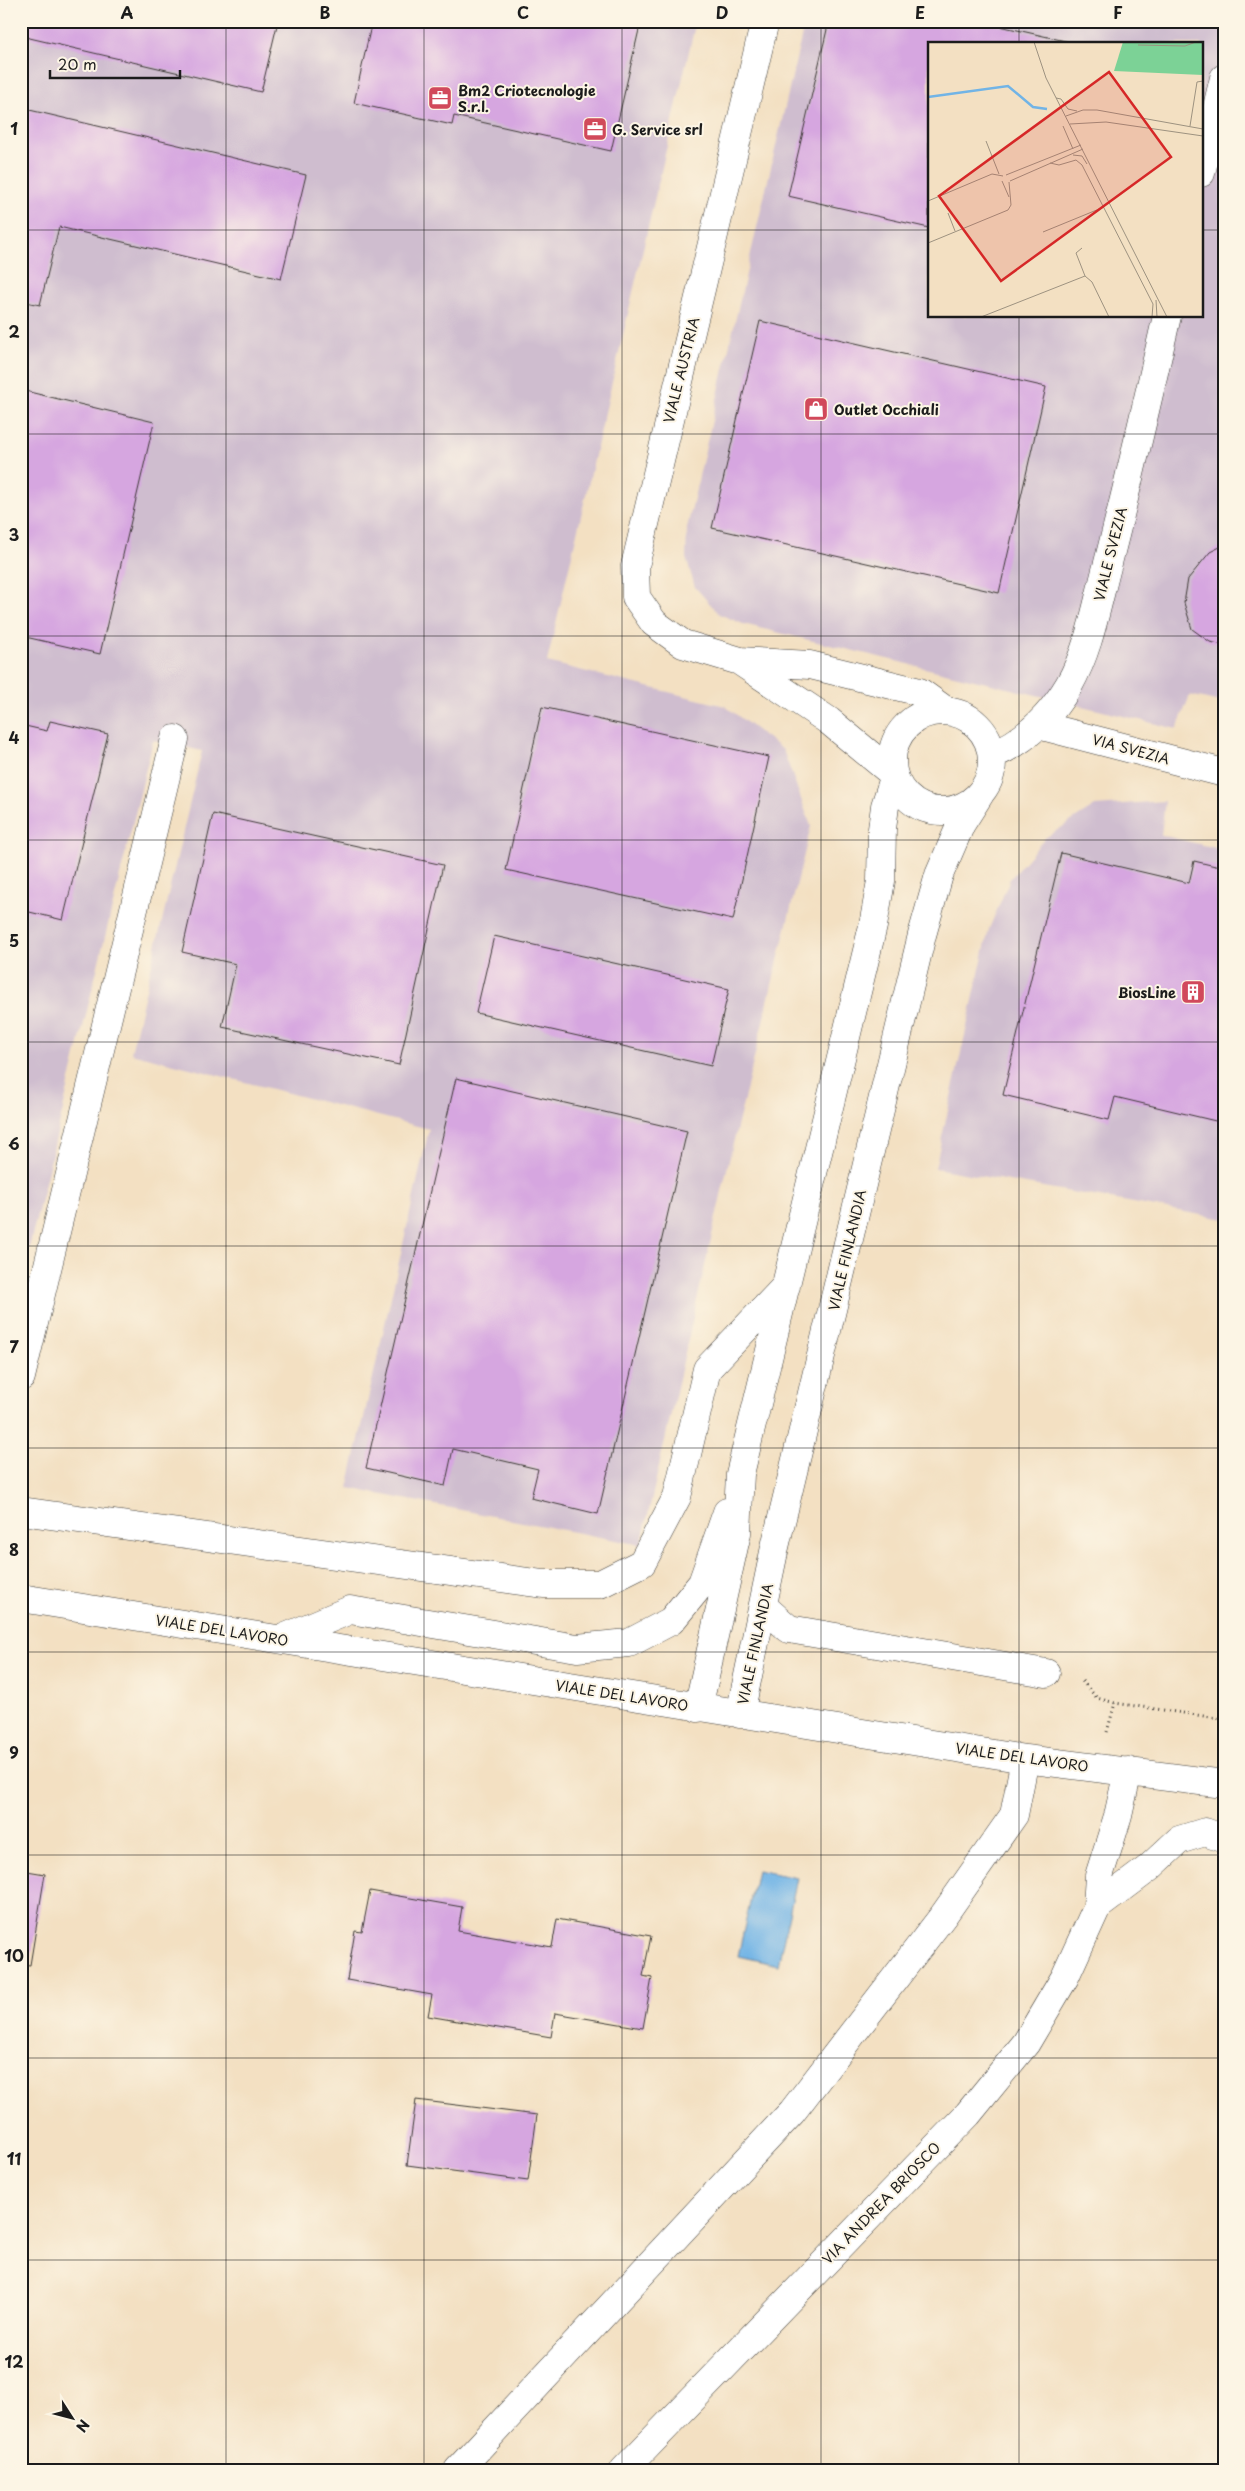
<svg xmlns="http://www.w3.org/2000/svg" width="1245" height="2491" font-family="'Playpen Sans',sans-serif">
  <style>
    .industrial { fill: #cfbdcf; fill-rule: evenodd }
    .water { fill: #71b4e6; stroke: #466881 }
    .building { fill: #d6a6e0 }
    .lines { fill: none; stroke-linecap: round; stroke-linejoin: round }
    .minor-casing { stroke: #3c3935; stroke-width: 29 }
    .path { stroke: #3c3935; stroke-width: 3; stroke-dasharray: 1 4; stroke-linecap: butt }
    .minor { stroke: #fff; stroke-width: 28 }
    .grid { fill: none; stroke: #1c1c1c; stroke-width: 1; stroke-opacity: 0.55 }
    .labels { text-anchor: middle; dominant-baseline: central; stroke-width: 4; stroke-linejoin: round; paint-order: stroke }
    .poi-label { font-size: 14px; font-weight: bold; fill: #1c1c1c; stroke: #fcf5e5; text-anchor: start }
    .street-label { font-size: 14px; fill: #1c1c1c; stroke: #fcf5e5 }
    .inset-river { fill: none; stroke: #71b4e6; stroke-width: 2.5 }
    .inset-road { fill: none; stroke: #9d9280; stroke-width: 1 }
    .view { fill: #d62828; fill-opacity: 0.15; stroke: #d62828; stroke-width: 2.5 }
    .inset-edge { fill: none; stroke: #1c1c1c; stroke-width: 2.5 }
    .neatline { fill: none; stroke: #1c1c1c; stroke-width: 2 }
    .grid-label { font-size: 16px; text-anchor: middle; font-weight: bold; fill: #1c1c1c }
  </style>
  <rect width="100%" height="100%" fill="#fcf5e5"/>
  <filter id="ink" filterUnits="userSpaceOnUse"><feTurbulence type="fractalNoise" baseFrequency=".02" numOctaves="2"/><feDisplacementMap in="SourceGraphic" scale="10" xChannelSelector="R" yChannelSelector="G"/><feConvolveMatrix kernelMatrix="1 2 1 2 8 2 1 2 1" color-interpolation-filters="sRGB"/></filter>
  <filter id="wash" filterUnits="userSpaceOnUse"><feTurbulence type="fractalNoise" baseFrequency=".0096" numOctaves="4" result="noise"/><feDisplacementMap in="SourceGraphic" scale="20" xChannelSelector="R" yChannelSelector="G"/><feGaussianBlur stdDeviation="1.12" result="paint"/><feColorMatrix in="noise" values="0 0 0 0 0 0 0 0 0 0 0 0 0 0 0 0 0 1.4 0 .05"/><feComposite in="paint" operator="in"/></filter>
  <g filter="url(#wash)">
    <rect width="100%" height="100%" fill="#f3e0c2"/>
    <path class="industrial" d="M21 21H696L547 662 725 706 783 750 811 826 730 1156 641 1545 348 1488 429 1129 131 1053 202 751 153 740 21 1281Z
      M805 21H1224V703L1190 695 1177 729 743 624 719 614 695 587 686 558 687 528ZM929 44H1201V316H929Z
      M1165 801 1161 835 1224 850V1219L935 1168 989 929 1010 879 1045 838 1095 806Z"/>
    <path class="water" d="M757 1870 797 1878 778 1965 738 1956Z"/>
    <g id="blocks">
      <path class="building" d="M21 21H278L261 92 21 36Z
        M372 21H641L611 151 454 116 452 125 354 103Z
        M829 21H978L1074 43 929 44V228L788 196Z
        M21 108 306 175 281 279 59 227 40 305 21 301Z
        M760 321 1046 387 999 593 712 528Z
        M21 390 154 422 100 654 21 636Z
        M1224 545V645L1210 642 1192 629 1184 603 1188 579 1210 552Z
        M542 707 769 757 733 920 506 870Z
        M50 721 108 734 63 920 21 910V725L47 731Z
        M213 814 443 865 399 1065 222 1027 236 964 182 952Z
        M1061 853 1189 883 1194 861 1224 868V1123L1115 1097 1109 1120 1003 1095Z
        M494 936 729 989 711 1066 476 1013Z
        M456 1078 687 1131 598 1514 531 1498 538 1469 453 1449 445 1486 366 1468Z
        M21 1870 45 1874 30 1965 21 1964Z
        M370 1891 462 1907 458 1931 552 1947 557 1919 651 1936 643 1976 652 1978 643 2028 555 2013 551 2037 428 2016 432 1995 347 1980 355 1931 362 1932Z
        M416 2100 537 2115 528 2181 407 2165Z"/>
    </g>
  </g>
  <g filter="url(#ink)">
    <use href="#blocks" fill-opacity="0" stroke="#3c3935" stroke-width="1"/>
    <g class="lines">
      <defs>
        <path id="minor" d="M765 21 635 566 636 597 654 623 683 644 740 661 810 665 920 692 945 710
          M1201 173 1224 78
          M741 662 829 721 892 773
          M892 761a50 50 0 1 1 100 0a50 50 0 1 1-100 0Z
          M1038 725 1224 773
          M992 755C1026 741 1050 717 1069 685 1090 648 1097 603 1108 563 1129 481 1148 399 1167 316
          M21 1377 175 739
          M21 1511 543 1584H600L642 1563 677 1497 707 1369 786 1286
          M21 1598 1025 1759 1224 1784
          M763 1606 789 1629 1046 1673
          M281 1639 350 1610 577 1648 629 1643 671 1621 702 1583 727 1512
          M698 1708 737 1533 740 1474 873 926 881 881 882 829 885 806 894 778
          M740 1714 775 1547 922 935 939 875 961 824 980 794
          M1097 1907 1149 1868 1179 1840 1205 1832 1224 1839
          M458 2470 792 2112 943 1916 1014 1815 1025 1759
          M624 2470 968 2114 1026 2043 1065 1977 1097 1907 1099 1876 1118 1816 1128 1771"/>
      </defs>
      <use href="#minor" class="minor-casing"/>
      <path class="path" d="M1082 1681 1097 1698 1115 1703 1224 1719
        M1107 1732 1115 1703"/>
      <use href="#minor" class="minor"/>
    </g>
  </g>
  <path class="grid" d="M226 21V2470M424 21V2470M622 21V2470M821 21V2470M1019 21V44M21 230H929M1201 230H1224M1019 316V2470M21 434H1224M21 636H1224M21 840H1224M21 1042H1224M21 1246H1224M21 1448H1224M21 1652H1224M21 1855H1224M21 2058H1224M21 2260H1224"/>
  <defs>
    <symbol id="office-square" viewBox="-11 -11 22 22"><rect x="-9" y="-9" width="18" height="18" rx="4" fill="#d1495b" stroke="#fcf5e5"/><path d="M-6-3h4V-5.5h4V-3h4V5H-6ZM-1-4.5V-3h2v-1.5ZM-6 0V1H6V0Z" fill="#fff"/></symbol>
    <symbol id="shop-square" viewBox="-11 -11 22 22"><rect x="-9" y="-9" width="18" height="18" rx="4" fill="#d1495b" stroke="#fcf5e5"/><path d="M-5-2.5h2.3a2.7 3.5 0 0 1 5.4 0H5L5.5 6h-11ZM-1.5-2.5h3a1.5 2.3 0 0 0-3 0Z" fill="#fff"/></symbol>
    <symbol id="building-square" viewBox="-11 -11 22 22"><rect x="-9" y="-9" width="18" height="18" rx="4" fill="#d1495b" stroke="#fcf5e5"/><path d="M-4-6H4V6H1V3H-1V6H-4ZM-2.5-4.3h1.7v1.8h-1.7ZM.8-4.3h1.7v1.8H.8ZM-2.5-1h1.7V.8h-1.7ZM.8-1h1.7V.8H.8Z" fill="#fff"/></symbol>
  </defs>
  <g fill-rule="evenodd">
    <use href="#office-square" x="426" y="84" width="28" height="28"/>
    <use href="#office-square" x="581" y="115" width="28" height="28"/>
    <use href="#shop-square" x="802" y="395" width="28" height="28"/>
    <use href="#building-square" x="1179" y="978" width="28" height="28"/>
  </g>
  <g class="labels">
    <g class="poi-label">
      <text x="458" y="90">Bm2 Criotecnologie<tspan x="458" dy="16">S.r.l.</tspan></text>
      <text x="612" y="129">G. Service srl</text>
      <text x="834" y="409">Outlet Occhiali</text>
      <text x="1176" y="992" text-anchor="end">BiosLine</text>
    </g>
    <g class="street-label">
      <text transform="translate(681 370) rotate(-76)">VIALE AUSTRIA</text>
      <text transform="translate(1110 554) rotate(-76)">VIALE SVEZIA</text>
      <text transform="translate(1131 749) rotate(15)">VIA SVEZIA</text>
      <text transform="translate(847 1250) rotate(-77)">VIALE FINLANDIA</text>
      <text transform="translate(222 1630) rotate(9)">VIALE DEL LAVORO</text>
      <text transform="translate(755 1644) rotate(-78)">VIALE FINLANDIA</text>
      <text transform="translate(622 1695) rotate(9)">VIALE DEL LAVORO</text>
      <text transform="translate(1022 1757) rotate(8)">VIALE DEL LAVORO</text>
      <text transform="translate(881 2203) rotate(-46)">VIA ANDREA BRIOSCO</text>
    </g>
  </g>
  <g transform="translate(928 42)">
    <rect width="275" height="275" fill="#f3e0c2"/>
    <path d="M195 0H275V33L186 29Z" fill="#7cd296"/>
    <path class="inset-river" d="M0 55 80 44 105 65 119 67"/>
    <path class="inset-road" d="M106 0 118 36 239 275M210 3 257 4 268 0M128 56 133 57 140 67 149 69M138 74 155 68H169L275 87M142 82 178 80 275 94M135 84 145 107M262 84 269 40 275 39M58 99 71 132M145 113 154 114 159 122M122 121 131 123 148 118 154 123 225 262 224 275M78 133 153 103M74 139 81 155M82 139 155 107M0 159 64 132 75 134M20 171 27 189M115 190 176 165M0 201 80 168 83 163 81 140M157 234 164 240 181 275M228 258 229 275M53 275 157 234 148 211 154 206"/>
    <path class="view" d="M181 30 243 115 73 239 11 154Z"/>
    <rect width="275" height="275" class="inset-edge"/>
  </g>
  <rect width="1245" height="2491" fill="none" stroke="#fcf5e5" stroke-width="55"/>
  <g transform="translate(72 2418) rotate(126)" stroke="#fcf5e5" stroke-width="4" paint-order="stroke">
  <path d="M0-4L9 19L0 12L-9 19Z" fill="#1c1c1c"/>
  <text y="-8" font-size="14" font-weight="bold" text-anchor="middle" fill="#1c1c1c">N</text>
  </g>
  <path d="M50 70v8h130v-8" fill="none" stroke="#1c1c1c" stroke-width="2.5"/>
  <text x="58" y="70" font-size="15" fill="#1c1c1c" stroke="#fcf5e5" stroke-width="4" paint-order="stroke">20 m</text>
  <rect x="28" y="28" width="1190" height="2436" class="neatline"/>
  <g class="grid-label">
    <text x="127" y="19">A</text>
    <text x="325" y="19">B</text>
    <text x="523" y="19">C</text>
    <text x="722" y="19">D</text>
    <text x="920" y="19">E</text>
    <text x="1118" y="19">F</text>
    <text x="14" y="135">1</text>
    <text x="14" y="338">2</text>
    <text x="14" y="541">3</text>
    <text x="14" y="744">4</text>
    <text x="14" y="947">5</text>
    <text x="14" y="1150">6</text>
    <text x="14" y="1353">7</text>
    <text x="14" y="1556">8</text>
    <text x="14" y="1759">9</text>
    <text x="14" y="1962">10</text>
    <text x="14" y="2165">11</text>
    <text x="14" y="2368">12</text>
  </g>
</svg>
